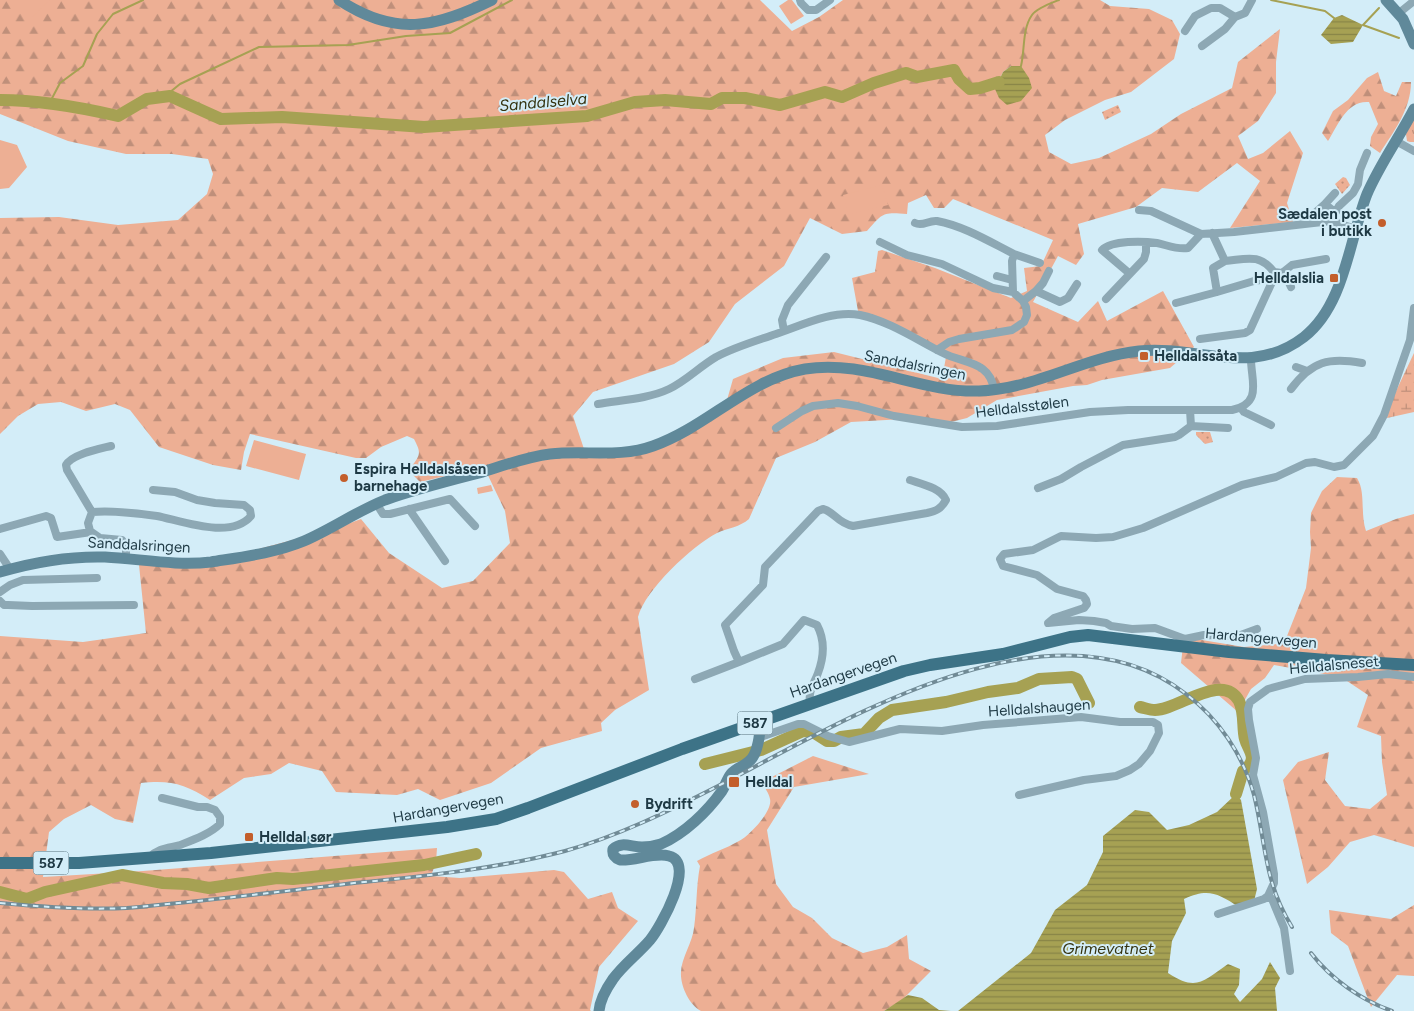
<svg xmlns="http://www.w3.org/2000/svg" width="1414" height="1011" font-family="Figtree,sans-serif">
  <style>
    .grass { fill: url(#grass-tufts) }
    .forest { fill: url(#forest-firs); fill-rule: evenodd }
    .wetland { fill: url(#wetland-marsh) }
    .park { fill: url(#park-dots) }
    .garden { fill: #edaf94 }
    .water { fill: url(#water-rules) }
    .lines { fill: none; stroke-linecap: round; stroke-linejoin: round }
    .stream { stroke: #a6a153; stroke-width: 2 }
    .river { stroke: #a6a153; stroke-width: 12 }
    .street { stroke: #8da8b4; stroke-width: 8 }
    .secondary { stroke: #60899a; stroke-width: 11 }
    .primary { stroke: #3d7387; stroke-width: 12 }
    .rail-casing { stroke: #718b96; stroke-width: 4 }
    .rail { stroke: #d3edf8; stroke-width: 2; stroke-dasharray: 5.5; stroke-linecap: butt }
    .poi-dot { fill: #c35e2b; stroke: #d3edf8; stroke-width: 2 }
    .labels { text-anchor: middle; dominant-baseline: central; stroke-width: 4; stroke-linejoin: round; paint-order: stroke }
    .shield { fill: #d3edf8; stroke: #546f7a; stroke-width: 1 }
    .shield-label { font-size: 14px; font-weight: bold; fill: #1e3944 }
    .poi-label { font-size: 15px; font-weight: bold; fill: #1e3944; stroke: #d3edf8; text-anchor: start }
    .street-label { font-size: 15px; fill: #1e3944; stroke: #d3edf8 }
    .water-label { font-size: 16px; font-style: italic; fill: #353310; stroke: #d3edf8 }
  </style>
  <defs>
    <pattern id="grass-tufts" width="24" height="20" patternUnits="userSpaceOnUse" patternTransform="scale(1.25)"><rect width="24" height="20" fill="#edaf94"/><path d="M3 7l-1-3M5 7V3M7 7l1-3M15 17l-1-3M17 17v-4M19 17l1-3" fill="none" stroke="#bf8f7a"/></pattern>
    <pattern id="forest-firs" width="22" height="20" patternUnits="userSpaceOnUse" patternTransform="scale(1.25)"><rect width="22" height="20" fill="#edaf94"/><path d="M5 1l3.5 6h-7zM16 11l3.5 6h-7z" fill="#bf8f7a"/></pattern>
    <pattern id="wetland-marsh" width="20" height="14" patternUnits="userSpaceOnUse" patternTransform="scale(1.25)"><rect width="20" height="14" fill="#edaf94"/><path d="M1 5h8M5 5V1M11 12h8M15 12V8" fill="none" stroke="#bf8f7a"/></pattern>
    <pattern id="park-dots" width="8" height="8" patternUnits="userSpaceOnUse" patternTransform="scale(1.25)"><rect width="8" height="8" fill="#edaf94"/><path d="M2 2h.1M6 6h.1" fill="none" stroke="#bf8f7a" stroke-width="1.8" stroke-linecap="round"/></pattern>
    <pattern id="water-rules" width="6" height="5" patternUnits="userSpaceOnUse" patternTransform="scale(1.25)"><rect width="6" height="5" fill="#a6a153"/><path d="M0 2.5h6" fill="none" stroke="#878446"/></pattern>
  </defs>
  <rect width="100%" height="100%" fill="#d3edf8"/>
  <path class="grass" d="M1414 118V142H1410L1407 141 1406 134Z"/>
  <path class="forest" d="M0 0H760L792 31 819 17 843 0H1100L1110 6 1149 9 1172 20 1180 34 1174 59 1131 92 1105 100 1065 120 1045 135 1049 152 1071 164 1099 158 1151 134 1181 114 1232 88 1238 62 1280 29 1276 62V93L1258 121 1238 136 1248 159 1263 153 1290 131 1303 153 1287 203 1293 222 1230 228 1260 181 1237 163 1198 192 1162 188 1136 207 1078 224 1084 254 1076 265 1058 256 1033 302 1078 322 1098 301 1107 321 1163 291 1194 347 1170 368 1102 380 1087 385 1073 386 997 400 967 418 939 425 904 419 851 422 815 442 776 458 749 519C740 527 728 528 717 533 692 546 645 590 638 617L649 690 615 710 601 723 602 731 541 748 491 783 440 800 418 789 397 795 336 792 322 771 289 763 271 774 244 778 210 800C185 784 171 780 141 783L133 823 115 819 91 805 64 819 49 832 43 877 143 871 437 848 436 862 431 876 460 878 554 870 564 872 588 899 612 892 618 908 638 921 599 967 590 1010 591 1011H0V636L83 642 146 633 139 565H199L337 528 361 519 389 553 442 588 473 581 510 543 505 511 484 467 420 482 412 474 411 467C421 454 421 453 414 439L407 436 381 447 366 458H356L250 434 244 452 241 470 213 465 159 447 130 410 115 404 86 411 61 402 38 404 18 416 0 434V218L59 217 118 225 178 220 207 194 213 174 208 159 172 154H126L68 141 0 114ZM1011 66H1021L995 89 1003 72ZM926 195 934 208H944L953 199 1053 240 1041 266 1024 268 1027 291 1011 298 935 268 882 250 878 251 875 272 852 278 858 311 946 357 942 379 834 352 783 358 733 379 727 400 655 448 584 449 573 416 593 392 674 364 709 342 735 304 784 266 810 218 842 234 867 231C883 213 882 212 907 214L908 203Z
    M1378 72 1384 91 1396 96 1402 82H1411C1411 109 1394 131 1380 153L1370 146 1371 137 1378 124 1369 102C1347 100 1338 125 1328 141L1322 133 1333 111 1348 100 1367 78Z
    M1337 477 1357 478C1366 492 1360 514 1366 531L1396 519 1414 514V847L1374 835 1350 842 1328 867 1307 884 1283 780 1298 762 1329 752 1325 780 1345 806 1370 809 1387 795 1382 762 1381 736 1357 727 1368 695 1341 677 1274 665 1265 678 1251 689 1238 712 1181 663 1184 637 1244 647 1277 644 1287 636 1306 588 1311 548 1310 532 1311 513 1322 491Z
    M813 756 869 774 794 787 767 830 776 884 793 907 812 918 832 938 863 953 887 947 907 935 909 959 931 971 902 1000 884 1011H701C689 1005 680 985 681 972 681 959 693 941 694 928 697 907 696 887 700 866L697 861C711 853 725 849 739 841 749 836 773 811 770 799 769 793 764 787 762 782Z
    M1414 905V976L1397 975 1371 1007 1348 946 1331 933 1329 910 1391 919Z"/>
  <path class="wetland" d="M1414 353V412L1387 418 1389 406Z"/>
  <path class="park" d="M1118 105 1121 112 1105 120 1102 112Z
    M1343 177 1346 178 1350 185 1342 194 1335 184Z
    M1196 432H1210L1213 442 1205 444 1196 435Z"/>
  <path class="garden" d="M11 0H50L30 19Z
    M788 0H792L804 16 791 24 779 6Z
    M0 140 17 145 27 167 9 188 0 189Z
    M882 185 888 205 848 215 843 195Z
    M254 440 306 454 299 480 246 466Z
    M491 485 493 491 478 494 477 488Z"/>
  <path class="water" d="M1342 15 1363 25 1353 42 1331 44 1321 35 1334 18Z
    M1011 66H1021L1029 78 1032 88 1021 101 1007 105 999 98 995 89 1003 72Z
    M1236 794 1241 800 1257 889 1254 901 1239 907C1217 893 1208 888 1184 899L1186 913 1172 941 1168 973C1197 992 1203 981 1228 964L1240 969 1239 985 1234 994 1240 1002 1262 979 1270 962 1280 978 1275 988 1277 1011H958L1031 953 1055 910 1087 885 1103 852V836L1135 810 1149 812 1167 830 1189 825 1217 812Z
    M908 995 922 998 939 1010 951 1011H884Z"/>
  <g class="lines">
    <path class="stream" d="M1271 0 1325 11 1334 18
      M1379 8 1363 25 1399 38
      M1021 66C1025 50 1022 29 1032 15 1037 8 1051 3 1059 0
      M164 97 180 84 259 47 348 45 406 36 450 33 512 0
      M49 104 60 83 83 66 97 34 113 14 143 0"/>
    <path class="river" d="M0 100C40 100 79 107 118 116L147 99 170 96 221 119 282 117 424 127 587 116 635 102 665 100 711 104 722 98H745L780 105 825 92 842 97 874 83 906 73 917 77 954 70 959 79 970 89 980 88 999 82
      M1140 707C1145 708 1150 710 1155 710 1178 710 1223 671 1239 701 1245 713 1242 727 1245 739 1248 750 1257 757 1248 767
      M705 764 761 750 803 731 813 732 827 741H834L841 737 864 734 879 718 892 710 946 702 988 692 1018 688 1039 679 1072 677 1077 679 1089 703
      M1236 794 1243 771
      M0 892 27 899 45 892 122 875 163 883 187 884 209 888 277 878 293 879 424 865 476 854"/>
    <path class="street" d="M800 0 801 3 808 10H816L830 0
      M1399 13 1414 1
      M1185 31 1195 16 1211 8H1220L1235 17 1245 13 1252 0
      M1202 46 1225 29 1235 17
      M1396 141 1414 151
      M1139 210 1151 211 1201 234 1234 232 1331 221 1356 229
      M1335 212 1325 204 1335 193
      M1315 213 1325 204
      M1331 221 1339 206 1353 193 1358 184 1360 170 1367 153
      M915 223C923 227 928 220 937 221 964 226 990 242 1014 254L1012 261 1013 292
      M880 242 907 255 942 264 993 288 1013 292 1023 301 1026 307 1027 315 1024 322 1012 330 959 339 949 342 937 350
      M1014 254 1040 263
      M1225 261 1213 268 1217 292 1254 281 1274 278
      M1274 272 1282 273 1292 265 1326 259
      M1129 273 1102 250C1112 240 1143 241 1157 243 1167 245 1177 250 1188 248L1201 234
      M1282 273 1286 276 1291 287
      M997 276 1012 280
      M1036 291 1043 283 1049 271
      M1106 299 1144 259 1146 252V243
      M1023 301 1036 291 1060 302 1068 298 1077 284
      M1176 303 1217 292
      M784 331 782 320 788 305 826 257
      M1200 339 1245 333 1250 330 1272 282 1274 272C1259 253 1247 259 1225 261L1212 233
      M1296 367 1307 371
      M1291 389C1312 361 1329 357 1362 363
      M598 404C621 400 648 399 669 389 686 381 699 367 716 357 735 347 756 341 776 334 802 325 832 310 860 315 889 321 917 340 943 353 965 364 990 361 994 390
      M1241 408 1244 412 1271 425
      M1191 426 1228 428
      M776 428 802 411 813 406 838 403 857 406 894 416 962 427 997 426 1090 412 1128 410H1232C1263 403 1251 381 1251 359
      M1038 488 1061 479 1081 467 1123 445 1175 437 1179 435 1191 426 1190 410
      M376 503 383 514H390L450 499 475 526
      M409 509 445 561
      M92 512 67 470 66 465C72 454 99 449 111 446
      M0 529 46 516 51 518 57 537 91 532
      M0 554 10 569
      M126 559V546L122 540 100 538 90 531 88 523 92 512C113 510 136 513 157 516 182 521 231 540 251 516L250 510 244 505 215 503 197 500 175 492 153 490
      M0 592 10 585 23 580 97 578
      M0 601 4 605H8L32 606 134 605
      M1257 629 1238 636 1204 635 1185 639 1155 628 1132 629 1111 626 1106 623 1094 621 1079 620 1048 623 1054 618 1084 608 1087 604 1086 600 1083 596 1057 589 1037 575 1003 566 1000 559 1004 554 1033 550 1061 536 1096 538 1113 537 1143 528 1242 485 1276 477 1306 463 1315 462 1334 467 1344 465 1373 436 1384 415 1410 340 1414 308
      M695 679 739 662
      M810 703C808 691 814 684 818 673 824 657 825 640 817 625L804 620 783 644 739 662 734 651 725 625 763 585 765 567 818 511 823 509C835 512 837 523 853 526L927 513C936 511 941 509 946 500 941 488 922 484 910 480
      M758 738 798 724H804L828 736 849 742 900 729 942 731 983 725 1081 717 1120 722H1153L1158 725 1159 733 1150 751 1139 764 1130 770 1116 776 1084 780 1019 795
      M150 857C158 848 169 848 180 845 193 840 210 834 220 824V817L215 810 207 807H198L162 798
      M1268 896 1272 899 1284 928 1290 971
      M1218 914 1264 899 1268 896 1274 883V874L1263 812 1253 775 1256 758 1249 720 1248 709 1250 702 1268 689 1305 679 1358 677 1388 674 1414 677"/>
    <path class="secondary" d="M339 0C395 37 435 28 492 0
      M1386 0 1403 19 1414 44
      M0 572C34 562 69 556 105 557 141 559 176 566 211 562 242 557 275 553 304 541 332 529 357 511 385 500 416 489 448 481 479 473 502 466 526 457 550 454 584 450 620 458 653 446 707 427 748 379 805 369 865 359 920 393 979 391 1036 389 1083 357 1139 351 1198 345 1251 378 1304 337 1345 305 1349 240 1367 194 1380 164 1399 138 1414 109
      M599 1011C600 1000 606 989 613 979 623 965 638 954 650 940 660 928 697 863 669 856 655 852 635 861 620 860 615 858 612 855 613 849 622 841 631 847 642 847 648 847 655 846 661 844 684 834 707 812 722 791 725 786 727 779 731 774 737 766 749 766 754 755 758 748 761 730 760 721"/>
    <path class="primary" d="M0 863H79L211 853 447 827 496 819 528 808 682 749 904 671 930 665 1003 654 1070 637 1088 635 1229 652 1326 660 1414 665"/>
    <defs>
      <path id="rail" d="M0 903C43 907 84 910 127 908 203 901 278 892 354 883 425 876 496 869 565 851 618 836 669 811 718 786 843 722 1052 590 1186 694 1219 719 1243 755 1254 795 1266 844 1264 882 1292 927
        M1311 953C1331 979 1361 1000 1392 1011"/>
    </defs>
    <use href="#rail" class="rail-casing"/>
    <use href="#rail" class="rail"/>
  </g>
  <g class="poi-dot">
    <circle cx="1382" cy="223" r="5"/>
    <rect x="1329" y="273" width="10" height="10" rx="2.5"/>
    <rect x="1139" y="351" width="10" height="10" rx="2.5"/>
    <circle cx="344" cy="478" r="5"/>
    <rect x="728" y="776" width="12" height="12" rx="2.5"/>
    <circle cx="635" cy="804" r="5"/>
    <rect x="244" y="832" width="10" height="10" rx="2.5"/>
  </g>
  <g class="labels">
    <g class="shield">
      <rect x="737.5" y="711.5" width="35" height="23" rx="4"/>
      <rect x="33.5" y="851.5" width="35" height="23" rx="4"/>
    </g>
    <g class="shield-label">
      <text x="755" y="723">587</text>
      <text x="51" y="863">587</text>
    </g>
    <g class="poi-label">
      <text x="1372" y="214" text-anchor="end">Sædalen post<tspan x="1372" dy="17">i butikk</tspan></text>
      <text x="1324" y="278" text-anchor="end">Helldalslia</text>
      <text x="1154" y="356">Helldalssåta</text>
      <text x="354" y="469">Espira Helldalsåsen<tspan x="354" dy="17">barnehage</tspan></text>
      <text x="745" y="782">Helldal</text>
      <text x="645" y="804">Bydrift</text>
      <text x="259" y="837">Helldal sør</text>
    </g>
    <g class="street-label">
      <text transform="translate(915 365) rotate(11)">Sanddalsringen</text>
      <text transform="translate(1022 407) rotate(-7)">Helldalsstølen</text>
      <text transform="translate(139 545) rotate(3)">Sanddalsringen</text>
      <text transform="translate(1261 638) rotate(5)">Hardangervegen</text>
      <text transform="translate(1334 665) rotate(-5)">Helldalsneset</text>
      <text transform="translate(843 675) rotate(-19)">Hardangervegen</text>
      <text transform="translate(1039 708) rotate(-4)">Helldalshaugen</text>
      <text transform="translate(448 808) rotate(-10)">Hardangervegen</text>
    </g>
    <g class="water-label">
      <text transform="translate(543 102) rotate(-5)">Sandalselva</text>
      <text x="1108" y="948">Grimevatnet</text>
    </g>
  </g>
</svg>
